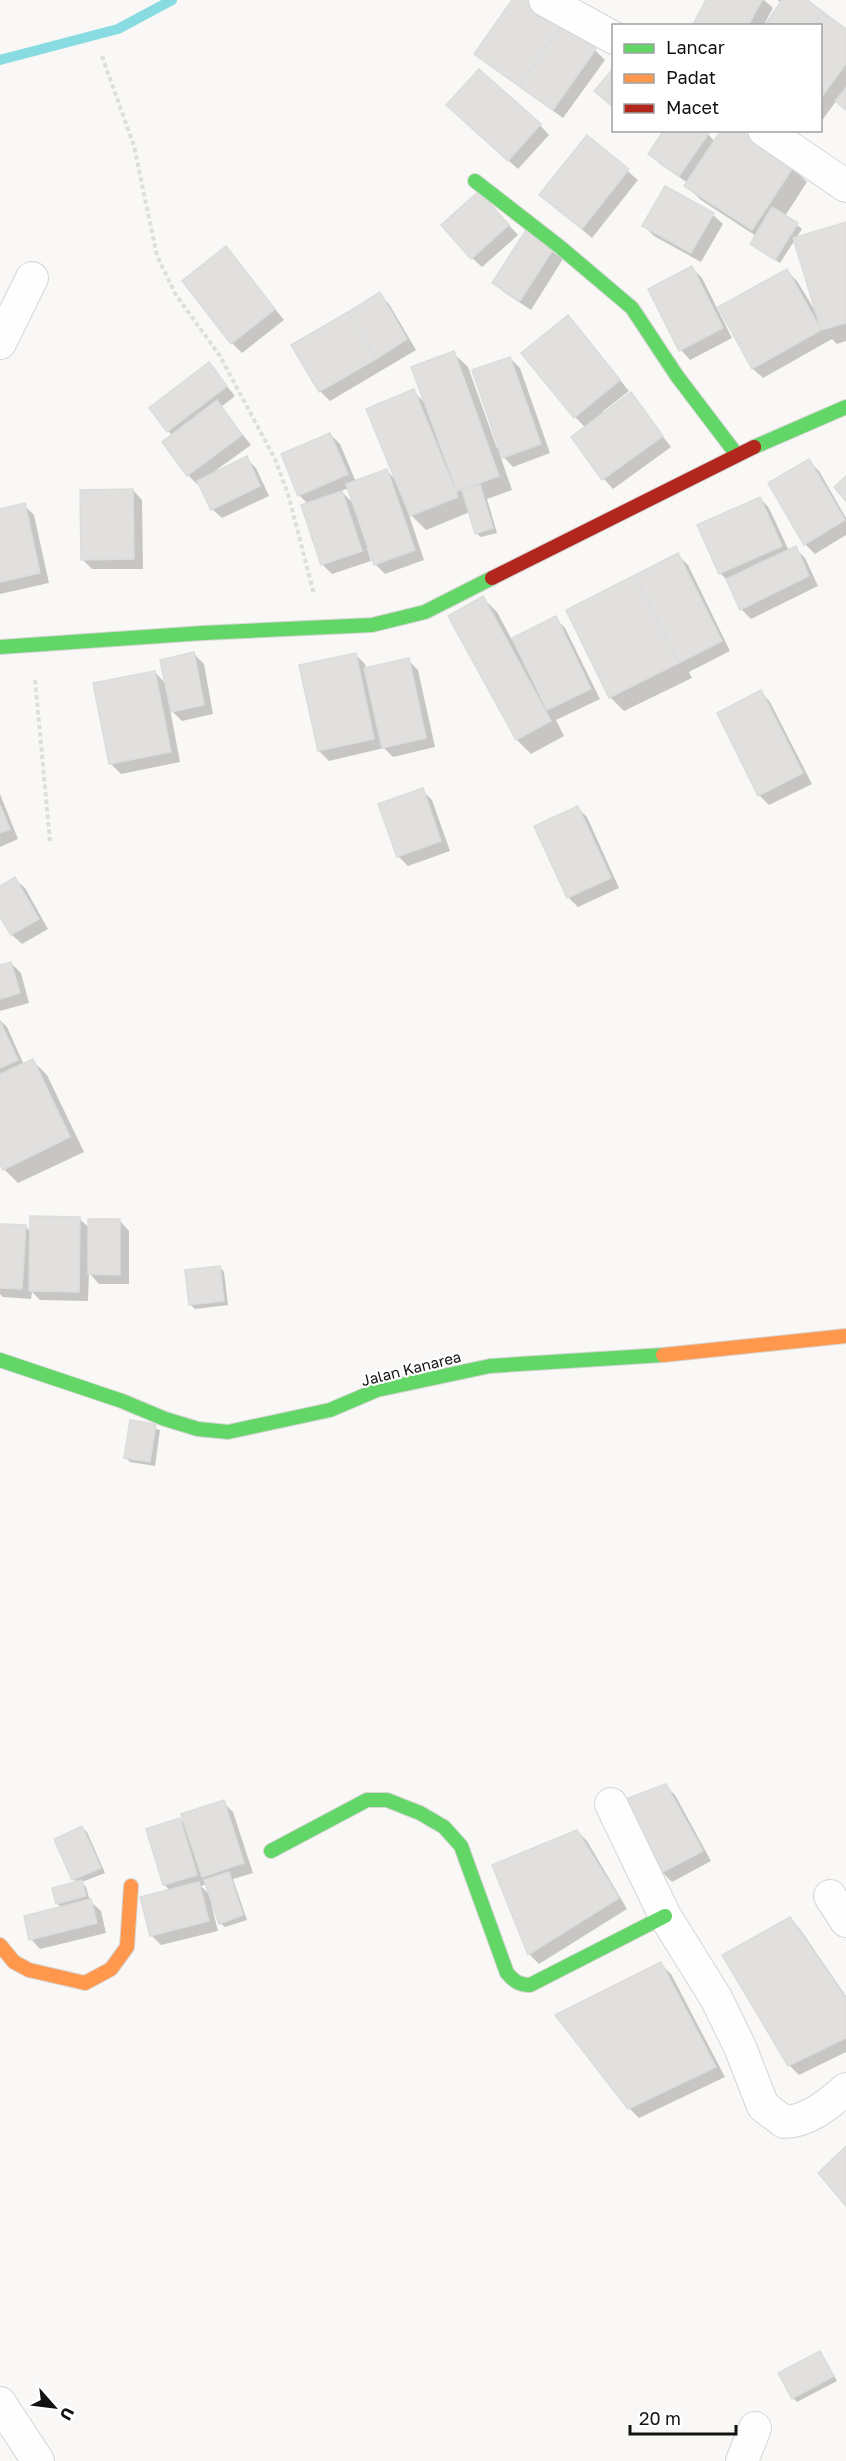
<svg xmlns="http://www.w3.org/2000/svg" width="846" height="2461" font-family="'Golos Text',sans-serif">
  <style>
    .shadow { fill: #0003; fill-rule: evenodd }
    .lines { fill: none; stroke-linecap: round; stroke-linejoin: round }
    .stream { stroke: #88dce1; stroke-width: 10 }
    .building { fill: #e1e0df; stroke: #dddcdb; stroke-width: 1.5 }
    .street-casing { stroke: #d6d5d3; stroke-width: 34 }
    .fast-casing { stroke: #d6d5d3; stroke-width: 16 }
    .slow-casing { stroke: #d6d5d3; stroke-width: 16 }
    .jam-casing { stroke: #d6d5d3; stroke-width: 16 }
    .path { stroke: #dededc; stroke-width: 4; stroke-dasharray: 4.5 3; stroke-linecap: butt }
    .street { stroke: #fefefe; stroke-width: 32 }
    .fast { stroke: #63d668; stroke-width: 14 }
    .slow { stroke: #ff974d; stroke-width: 14 }
    .jam { stroke: #b3261e; stroke-width: 14 }
    .labels { text-anchor: middle; dominant-baseline: central; stroke-width: 4.5; stroke-linejoin: round; paint-order: stroke }
    .street-label { font-size: 15px; fill: #121211; stroke: #fff }
  </style>
  <rect width="100%" height="100%" fill="#f9f8f6"/>
  <path class="shadow" d="M514 0H523L595 50 605 60 563 118 486 63 476 54Z
    M708 0H764L773 8 763 26H694Z
    M777 0H804L846 31V109L837 100 823 119 820 117V26Z
    M458 115 540 125 549 135 518 169Z
    M708 134 715 142 793 168 807 182 785 216 802 229 780 263 752 244 756 236 701 200 686 186 688 183 660 164 650 154Z
    M587 137 638 180 592 238 541 195Z
    M489 203 518 235 482 267 472 258Z
    M713 215 723 224 701 262 654 236 644 226Z
    M846 223V341L837 344 832 339 763 378 753 369 720 308 787 271 797 281 819 317Z
    M526 233 563 259 531 310 504 292 494 283Z
    M226 248 284 320 242 353 232 343Z
    M692 268 702 278 732 338 690 360 681 350Z
    M379 294 389 304 416 350 330 401 320 391Z
    M577 327 629 391 602 412 604 414 630 394 671 447 613 489 604 479 573 437 586 428 575 417Z
    M453 353 468 367 497 448 500 447 510 358 520 368 550 453 513 467 499 452 512 490 487 499 497 533 481 537 476 533 470 512 426 530 408 512 424 560 385 574 375 564 369 547 367 548 371 561 332 574 322 564 308 504 299 495 330 434 340 444 356 482 387 471 397 481 413 391 427 405ZM349 488 355 505 341 491Z
    M209 364 235 396 221 407 251 445 215 471 246 458 256 468 269 496 222 518 212 509 200 483 198 485 188 475 173 436 168 431Z
    M809 461 819 471 846 518V535L815 554 805 544Z
    M133 490 142 500 143 569H92L82 559Z
    M760 498 769 508 789 551 795 548 805 558 818 586 751 619 741 609 729 582 720 573Z
    M24 505 34 515 49 583 0 594V511Z
    M678 555 688 565 730 651 689 672 692 678 624 711 610 697Z
    M483 598 497 612 512 640 555 618 565 628 600 699 556 720 564 736 531 754 517 740Z
    M194 654 204 664 213 714 182 721 170 709 180 762 121 774 111 764 95 684 155 672 166 684Z
    M355 654 365 664 366 669 408 660 418 670 435 747 393 757 384 748 329 761 319 751Z
    M761 692 770 702 812 784 769 805 759 795Z
    M422 790 432 800 450 851 408 866 398 856Z
    M0 794 18 839 0 847Z
    M577 807 587 817 619 888 578 907 568 897Z
    M15 879 25 888 48 929 22 944 12 935 0 914V887Z
    M11 963 21 973 29 1003 0 1011V966Z
    M0 1020 7 1027 24 1065 33 1061 47 1075 84 1152 18 1183 4 1169 0 1160Z
    M79 1218 90 1229 120 1221 129 1231V1284H99L89 1273 88 1301 40 1300 32 1292 31 1299 3 1297 0 1294V1225L26 1227 31 1232Z
    M220 1267 224 1272 228 1305 195 1309 190 1304Z
    M131 1421 160 1430 155 1466 130 1462 126 1458Z
    M665 1785 675 1795 711 1861 672 1882 662 1872Z
    M223 1802 233 1812 253 1873 233 1879 247 1920 225 1927 220 1923 213 1902 211 1903 218 1931 161 1945 151 1935 170 1891 164 1884 180 1819 187 1826ZM207 1884 211 1896 201 1886Z
    M82 1828 87 1832 105 1873 82 1882 86 1887 90 1901 101 1911 106 1933 40 1949 31 1939 62 1908 57 1903 78 1883 74 1879Z
    M577 1831 587 1841 627 1909 539 1964 529 1954Z
    M790 1919 800 1929 846 1996V2052L799 2075 789 2065Z
    M661 1964 671 1974 725 2077 639 2118 629 2108Z
    M820 2352 837 2381 797 2402 793 2398Z"/>
  <g class="lines">
    <path class="stream" d="M0 60 118 29 172 0"/>
  </g>
  <path class="building" d="M512 0H526L561 25 519 86 474 54Z
    M706 0H762L748 26H692Z
    M782 0H807L823 12 813 26H764Z
    M823 12 846 29V64L820 99V26H813Z
    M561 25 596 49 553 110 519 86Z
    M614 68V108L594 91Z
    M479 69 541 124 508 161 446 105Z
    M846 88V110L835 101Z
    M664 130H705L709 133 679 176 648 154Z
    M721 130H740L794 166 752 230 684 186Z
    M587 135 629 169 582 229 539 195Z
    M665 186 714 213 691 253 642 226Z
    M479 191 509 225 471 259 441 225Z
    M772 207 798 223 775 260 750 244Z
    M846 222V323L821 330 793 238Z
    M526 230 554 248 520 301 492 283Z
    M226 246 275 309 231 344 182 281Z
    M692 266 723 328 679 351 648 289Z
    M787 269 821 330 752 369 718 307Z
    M380 292 407 339 376 359 348 312Z
    M348 312 376 359 319 392 291 345Z
    M568 315 620 380 574 418 521 353Z
    M454 351 499 476 457 491 411 367Z
    M510 357 541 444 502 458 472 370Z
    M209 362 227 386 167 432 149 408Z
    M414 389 458 497 410 516 366 409Z
    M631 392 663 436 602 480 571 437Z
    M217 400 242 435 187 476 162 442Z
    M330 433 348 474 298 496 281 454Z
    M247 456 260 486 211 510 197 481Z
    M809 459 845 520 804 545 768 483Z
    M387 469 415 550 374 565 346 484Z
    M846 476V501L834 487Z
    M480 485 493 528 475 534 462 490Z
    M133 489 134 559 81 560 80 490Z
    M342 491 362 551 321 565 301 505Z
    M760 497 782 546 719 574 697 525Z
    M25 503 40 573 0 582V509Z
    M796 546 809 576 740 610 726 579Z
    M678 553 722 641 679 663 635 575Z
    M635 575 679 663 609 698 566 610Z
    M483 596 551 721 516 740 448 616Z
    M556 616 591 689 547 710 512 638Z
    M194 652 204 705 171 712 160 660Z
    M356 653 374 739 318 751 299 665Z
    M409 658 426 738 382 748 364 668Z
    M155 671 171 752 109 764 93 683Z
    M761 690 803 773 758 796 717 713Z
    M423 788 441 841 397 857 378 804Z
    M0 805 10 829 0 833Z
    M578 806 611 878 567 898 534 826Z
    M15 877 39 919 11 935 0 917V886Z
    M11 962 20 993 0 999V965Z
    M0 1021 18 1060 0 1068Z
    M33 1059 70 1137 3 1170 0 1164V1074Z
    M30 1216 80 1217 79 1292 29 1291Z
    M88 1219H120V1275L88 1274Z
    M0 1224 26 1225 22 1289 0 1288Z
    M220 1266 224 1301 189 1305 185 1270Z
    M130 1420 156 1424 150 1462 124 1458Z
    M666 1784 703 1851 661 1873 626 1799Z
    M224 1800 244 1863 202 1877 181 1814Z
    M180 1818 197 1875 163 1885 146 1829Z
    M82 1826 101 1868 72 1880 54 1839Z
    M577 1830 619 1898 528 1955 492 1865Z
    M229 1872 243 1915 219 1924 204 1880Z
    M82 1880 86 1896 56 1904 52 1888Z
    M199 1882 209 1921 150 1936 140 1897Z
    M91 1899 97 1923 29 1940 24 1916Z
    M790 1917 846 1998V2038L788 2066 722 1955Z
    M661 1962 716 2067 628 2109 555 2015Z
    M846 2146V2206L818 2173Z
    M820 2351 834 2376 792 2399 778 2373Z"/>
  <g class="lines">
    <defs>
      <path id="street" d="M545 0 614 38
        M764 130 846 186
        M0 343 32 278
        M611 1804 665 1916 716 1998 740 2047 763 2106 784 2122C807 2122 829 2104 846 2089
        M830 1896 846 1921
        M0 2403 38 2461
        M742 2461 755 2428"/>
      <path id="fast" d="M475 181 560 247 632 308 677 376 737 455
        M754 447 846 407
        M0 647 203 633 372 625 425 612 492 578
        M0 1360 122 1401 165 1419 198 1429 228 1432 330 1410 377 1390 490 1366 663 1355
        M271 1851 367 1800H387L420 1813 444 1827 461 1846 507 1973C514 1981 519 1985 530 1985L665 1916"/>
      <path id="slow" d="M663 1355 846 1336
        M0 1945 14 1962 29 1970 85 1983 111 1969 127 1947 131 1886"/>
      <path id="jam" d="M492 578 754 447"/>
    </defs>
    <use href="#street" class="street-casing"/>
    <use href="#fast" class="fast-casing"/>
    <use href="#slow" class="slow-casing"/>
    <use href="#jam" class="jam-casing"/>
    <path class="path" d="M102 56 134 146 157 256 176 295 220 356 275 459 288 494 314 594
      M35 680 50 841"/>
    <use href="#street" class="street"/>
    <use href="#fast" class="fast"/>
    <use href="#slow" class="slow"/>
    <use href="#jam" class="jam"/>
  </g>
  <g class="labels">
    <g class="street-label">
      <text transform="translate(411 1368) rotate(-14)">Jalan Kanarea</text>
    </g>
  </g>
  <rect x="612" y="24" width="210" height="108" fill="#ffffff" stroke="#a0a0a0" stroke-width="1.5"/>
  <rect x="624" y="44" width="30" height="9" fill="#63d668" stroke="#a0a0a0" stroke-width="1.5"/>
  <text x="666" y="54" font-size="18" fill="#121211">Lancar</text>
  <rect x="624" y="74" width="30" height="9" fill="#ff974d" stroke="#a0a0a0" stroke-width="1.5"/>
  <text x="666" y="84" font-size="18" fill="#121211">Padat</text>
  <rect x="624" y="104" width="30" height="9" fill="#b3261e" stroke="#a0a0a0" stroke-width="1.5"/>
  <text x="666" y="114" font-size="18" fill="#121211">Macet</text>
  <g transform="translate(54 2407) rotate(118)" stroke="#ffffff" stroke-width="4.5" paint-order="stroke">
  <path d="M0-4.5L10 22L0 15L-10 22Z" fill="#121211"/>
  <text y="-9" font-size="16" font-weight="bold" text-anchor="middle" fill="#121211">U</text>
  </g>
  <path d="M630 2425v9h106v-9" fill="none" stroke="#121211" stroke-width="3"/>
  <text x="639" y="2425" font-size="18" fill="#121211" stroke="#ffffff" stroke-width="4.5" paint-order="stroke">20 m</text>
</svg>
